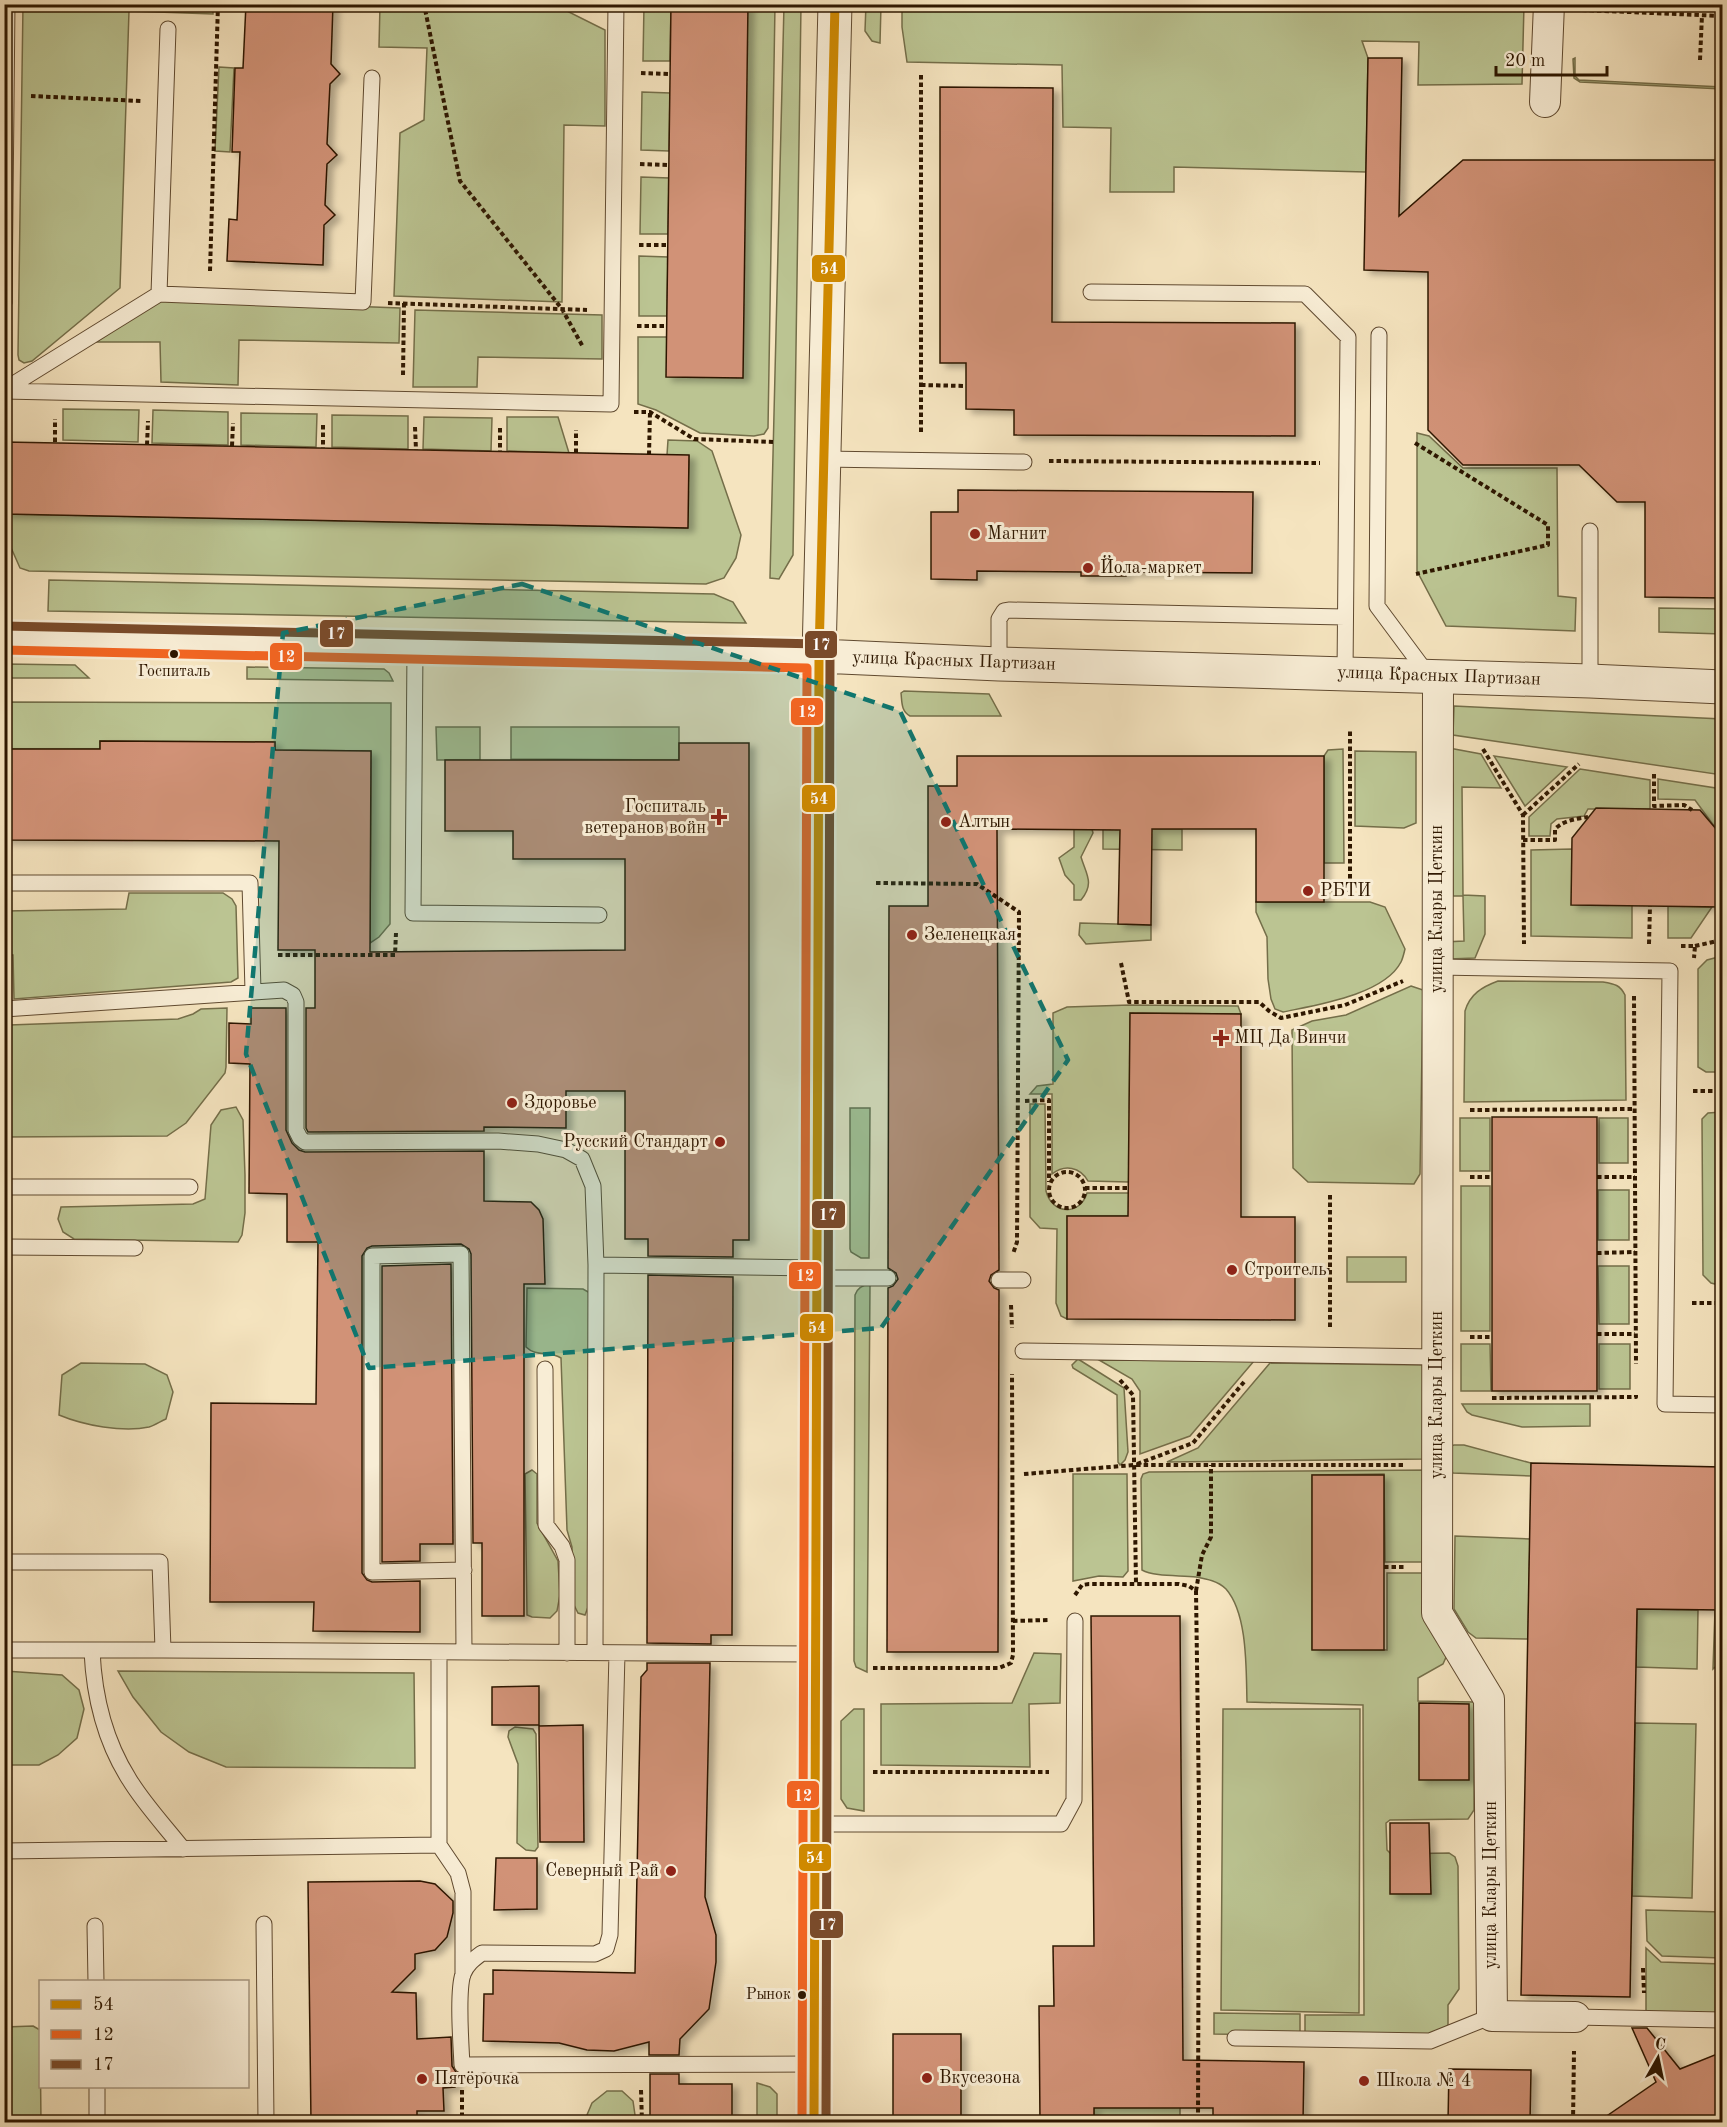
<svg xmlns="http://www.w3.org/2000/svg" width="1727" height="2127" font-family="'Old Standard TT',serif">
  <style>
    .green { fill: #bbc492; stroke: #746e49; stroke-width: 1.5 }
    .building { fill: #d19277; stroke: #2e1700; stroke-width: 1.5; filter: url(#shadow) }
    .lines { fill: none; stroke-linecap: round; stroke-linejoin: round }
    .service-casing { stroke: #604a30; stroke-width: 17 }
    .minor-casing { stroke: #604a30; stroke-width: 32 }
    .tertiary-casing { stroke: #604a30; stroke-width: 35 }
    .path { stroke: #2e1700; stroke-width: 4; stroke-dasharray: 4.5 3; stroke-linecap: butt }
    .service { stroke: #f8edd5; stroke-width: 15 }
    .minor { stroke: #f8edd5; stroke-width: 30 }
    .tertiary { stroke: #f8edd5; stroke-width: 33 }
    .bus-1-casing { stroke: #f8edd5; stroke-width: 14 }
    .bus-2-casing { stroke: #f8edd5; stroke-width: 14 }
    .bus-3-casing { stroke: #f8edd5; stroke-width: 14 }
    .bus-1 { stroke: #cf8900; stroke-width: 9 }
    .bus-2 { stroke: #f26522; stroke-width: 9 }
    .bus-3 { stroke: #7a4b2a; stroke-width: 9 }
    .marked { fill: #0f766e; fill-opacity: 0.2; stroke: #0f766e; stroke-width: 4.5; stroke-dasharray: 12 8; stroke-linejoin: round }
    .poi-dot { fill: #8f2418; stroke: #f8edd5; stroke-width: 2 }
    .bus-dot { fill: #2e1700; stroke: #f8edd5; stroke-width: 2 }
    .labels { text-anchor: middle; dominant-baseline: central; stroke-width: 6; stroke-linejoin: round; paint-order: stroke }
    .bus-label { font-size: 16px; fill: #2e1700; stroke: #f8edd5 }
    .poi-label { font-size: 18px; fill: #2e1700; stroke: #f8edd5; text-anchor: start }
    .street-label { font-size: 18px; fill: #2e1700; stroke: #f8edd5 }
    .line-badge { stroke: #f8edd5; stroke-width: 2 }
    .badge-label { font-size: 16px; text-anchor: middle; font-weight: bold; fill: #fff }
  </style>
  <defs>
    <filter id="shadow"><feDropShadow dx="6" dy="4" stdDeviation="3" flood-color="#0004"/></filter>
  </defs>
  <rect width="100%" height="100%" fill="#f5e4bf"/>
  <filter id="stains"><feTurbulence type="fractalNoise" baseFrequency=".00333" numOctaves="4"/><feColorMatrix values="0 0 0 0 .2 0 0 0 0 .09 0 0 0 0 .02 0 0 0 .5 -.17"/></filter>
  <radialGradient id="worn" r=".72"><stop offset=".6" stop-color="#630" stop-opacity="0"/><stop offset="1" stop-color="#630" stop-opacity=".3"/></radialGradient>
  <path class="green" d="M866 4 881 5 880 43 872 41 865 31Z
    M902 4 1524 5 1522 84 1418 85 1419 42 1362 41 1368 58 1366 172 1174 167V192H1110L1111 128 1063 127 1062 65 907 62 902 27Z
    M23 5H213V14L129 11 120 288 32 361 24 363 19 360 18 355Z
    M380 5H555L605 30V126L564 125 562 302 394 296 400 133 424 120 427 48 379 47Z
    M644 5H671L670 61H643Z
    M748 5H775L768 428 764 434 754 436 700 433 656 410 638 404V337H667Z
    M784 5H801L793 555 779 579 770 578Z
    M1575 58V76L1579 80 1722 87V89L1580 82 1574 78 1573 59Z
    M219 67 234 68 230 152 215 151Z
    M642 92 670 93 669 151 641 150Z
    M641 177 669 178 668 234H640Z
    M639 256 668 257 667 316H639Z
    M161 299 400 308 399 343 239 340 238 385 161 382 160 342H96Z
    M415 310 602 315V359L478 357 477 387H413Z
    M63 409 139 410 138 442 63 440Z
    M153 410 228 412V445L152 443Z
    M241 413 317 414 316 447 241 445Z
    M332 415 408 416V449L332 447Z
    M424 417 492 418 491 451 423 449Z
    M507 417H558L569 453 507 451Z
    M1417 433 1429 436 1463 468H1557L1558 596 1576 598 1575 631 1446 626 1417 571Z
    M668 440 697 441 712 451 741 535 736 558 724 578 706 584 29 571 20 568 9 543 10 514 687 528 689 456 667 455Z
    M49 580 714 594 733 602 746 623 48 611Z
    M1659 608 1722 609V634L1659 632Z
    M5 664 75 665 89 678H5Z
    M247 667 384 669 389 673 393 681 247 679Z
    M904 691 989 694 1001 716H910C901 711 902 702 901 693Z
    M5 702 391 703 390 924 379 937 370 943 371 751 275 750V742L100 741V749H5Z
    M1454 706 1722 719V775L1453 735Z
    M436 727H480V760H437Z
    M511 727H679V760L511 759Z
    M1449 748 1481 754 1501 788 1462 787 1463 895 1485 896V934L1475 958 1449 959 1444 942 1464 941 1463 896H1453V786Z
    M1343 749 1344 863H1324V756L1328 750Z
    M1355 751 1416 752V823L1404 828 1355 826Z
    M1494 756 1567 767 1525 806Z
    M1580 769 1650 780V809H1588L1584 816 1557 819 1551 824 1550 836H1529V817Z
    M1658 779 1722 789V837L1695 800 1658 799Z
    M1074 829H1092L1093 833 1081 857C1086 874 1095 883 1081 900H1074V885L1065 875 1059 858 1074 847Z
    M1103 829H1182V850L1103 849Z
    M1572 849 1632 906V938L1531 936V850Z
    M129 893H223L232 899 236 906 238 978 231 982 14 999 13 955H5V911L126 909Z
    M1256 902H1370L1385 907 1405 949C1404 953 1403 958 1401 962 1384 995 1316 1005 1283 1012L1275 1009 1271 999 1268 979 1267 937 1256 912Z
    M1668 906 1712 907 1691 938H1668Z
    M1080 923 1151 925V940L1086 944 1079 935Z
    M1722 956V1072H1706L1698 1067V969L1707 960Z
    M1498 981 1603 982C1615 984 1620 985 1625 995L1626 1100 1464 1102 1465 1011C1470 994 1482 987 1498 981Z
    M1411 986 1423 990 1420 1174 1414 1184 1308 1182 1293 1168 1292 1030 1312 1021 1346 1015Z
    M1130 1005 1238 1006 1241 1014 1130 1013 1129 1182 1088 1181C1080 1167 1065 1164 1052 1174V1094H1030L1037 1086 1053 1084V1013L1067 1007Z
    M227 1008 226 1067 225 1073 186 1123 167 1136 5 1137 4 1029 9 1025 178 1019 193 1014 201 1009Z
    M1030 1104H1045L1046 1191C1052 1215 1080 1216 1087 1193H1129V1216H1067V1319L1061 1316 1056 1303 1057 1229 1040 1228 1030 1217Z
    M236 1107 243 1120 245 1175V1213L242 1235 238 1242 74 1239 63 1232 58 1219 61 1207 193 1204 205 1199 211 1125 221 1110Z
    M850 1108H870L869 1258H861L851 1252 850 1249Z
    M1722 1112 1719 1285 1711 1283 1703 1275 1702 1119 1708 1113Z
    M1460 1118H1490V1171H1460Z
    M1599 1118H1628V1163H1599Z
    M1461 1186H1490V1331H1461Z
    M1598 1190H1629V1240H1598Z
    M1347 1257H1406V1282H1347Z
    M1598 1266H1629V1324H1599Z
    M870 1284 867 1672 856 1667 854 1661 855 1295C857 1288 863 1285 870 1284Z
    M527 1288 583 1289 590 1293 588 1607 585 1615 578 1613 572 1601V1547L567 1530 561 1358C550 1351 536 1357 526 1347Z
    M1461 1344H1490L1491 1391H1461Z
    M1599 1344H1630V1389H1599Z
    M1078 1359 1124 1388 1128 1452 1125 1460 1120 1465 1118 1462 1117 1395 1073 1368 1072 1365Z
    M1099 1360 1254 1361 1190 1436 1140 1454V1391L1132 1379Z
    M81 1363 145 1364 167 1375 173 1392 166 1419C161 1421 155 1425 149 1427 123 1433 83 1425 59 1415L62 1375Z
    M1270 1363 1426 1365 1425 1459 1167 1462 1198 1448Z
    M1462 1404H1590V1426L1522 1427 1472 1415 1467 1412Z
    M1454 1445H1464L1531 1463V1476L1453 1473 1451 1470V1446Z
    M532 1470 537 1474V1523L558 1561 560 1595 557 1611 550 1618 532 1617 527 1615 525 1474Z
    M1431 1470V1562H1385L1384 1474 1312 1475V1649L1387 1650V1573H1429L1447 1655 1443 1664 1418 1678V1701L1474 1702V1810L1468 1819 1390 1820 1386 1823 1387 1850 1391 1854 1449 1853 1455 1857 1458 1866 1459 1989 1448 2005V2029L1428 2036 1305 2035V2015H1364L1363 1705 1247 1702C1246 1670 1248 1614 1226 1589 1218 1581 1207 1579 1196 1577 1181 1575 1154 1577 1142 1570L1141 1479 1143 1474 1149 1472Z
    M1073 1474H1127L1128 1571 1123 1577 1099 1576 1073 1581Z
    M1455 1536 1530 1539 1528 1639 1476 1638 1468 1632 1454 1609Z
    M1637 1609 1698 1610 1697 1669 1636 1667Z
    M1715 1610H1722V1661L1713 1669Z
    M1034 1653 1061 1654 1060 1703 1029 1704 1030 1767 881 1765V1704L1012 1703Z
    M5 1671 62 1675 79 1690 84 1709 77 1738 58 1755 39 1765H5Z
    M118 1671 414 1673 415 1768 226 1767 189 1752 161 1732 133 1697Z
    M854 1709H864V1811L847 1808 841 1799V1721Z
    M1223 1709H1360L1359 2013 1221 2010Z
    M1635 1723 1696 1724 1692 1898 1632 1896Z
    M515 1727 533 1729 536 1734 538 1847 535 1851 526 1850 517 1843 518 1764 508 1737 509 1731Z
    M1646 1910 1722 1912V1958L1662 1956 1647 1941Z
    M1646 1948 1661 1962 1722 1964V2017L1646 2015Z
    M1214 2013 1300 2014V2035L1214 2034Z
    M33 2026 40 2030 41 2122H5V2027Z
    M1092 2038 1180 2039V2122H1094Z
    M757 2083 770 2087 777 2094V2122H757Z
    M607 2091H622L633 2101 636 2122H584L592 2103Z"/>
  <path class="building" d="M246 4H333L331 64 340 74 330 84 327 144 337 155 327 164 325 205 335 215 324 225 323 265 227 261 229 219 237 220 240 152H232L235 68H243Z
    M671 4H748L743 378 666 377Z
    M1368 58H1402L1399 216 1463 160H1722V598L1645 597V502H1617L1579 465H1463L1428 430V272L1364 270Z
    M940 87 1053 88 1052 322 1295 323V436L1014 435V410L966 409V363H940Z
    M4 442 689 455 688 528 4 514Z
    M958 490 1253 492 1252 573 1126 572V576H1081V572L977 571V580L931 579V512H958Z
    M100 741 275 742V750L371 751 370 952 625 950V859H513V831H445V760H679V743H749V1240H733V1257L648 1256V1239H625V1091H566V1128L484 1127V1131L308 1132 306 1128V1008H315V950H278L279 841 4 840V749H100Z
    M957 756H1324V902H1256V829H1152L1151 925 1118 924 1120 830 997 829 999 1270 991 1275 989 1281 994 1288 999 1290 998 1652H887L888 1288 893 1286 898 1279 896 1273 888 1268 889 906H928V786H957Z
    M1596 808 1700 810 1722 836V907L1571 905 1572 838Z
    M251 1008H286V1130L292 1143 299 1150 305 1152 484 1151V1201L531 1202 539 1210 543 1219 545 1284H524V1616H482V1543H473L471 1254 469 1249 461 1244 372 1246 367 1248 362 1256V1573L367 1580 372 1582 420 1581V1632L313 1631 314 1602H210L211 1403 316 1404 318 1242H287V1194L249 1193 250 1064 229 1063V1023L251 1024Z
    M1130 1013 1241 1014V1217H1295V1320L1067 1319V1216H1128Z
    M1492 1117H1597V1391H1492Z
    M451 1264 453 1544H420V1561L382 1562V1266Z
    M648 1275 733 1277 732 1635H711V1644L647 1643Z
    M1531 1463 1722 1467V1610L1637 1609 1630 1997 1521 1995Z
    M1312 1475H1384V1650H1312Z
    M1091 1616H1180L1183 2060 1304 2062 1303 2122H1213V2108H1094V2122H1040L1039 2006H1054L1053 1946H1094Z
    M647 1663H710L705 1897 716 1935V1962L709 2009 680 2039 679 2055H649V2042L614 2051 587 2050 559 2043 483 2041 484 1994H493V1970L635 1973 641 1677 647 1670Z
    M539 1686V1725H492V1687Z
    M1419 1703 1469 1704V1780H1419Z
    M583 1725 584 1842H540L539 1726Z
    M1390 1823H1429L1431 1894H1390Z
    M496 1858H537V1909L494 1910Z
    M420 1881 435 1884 453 1901V1913L447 1937 435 1950 415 1954V1969L392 1992 416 1993 417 2039 451 2037 452 2066 456 2072 455 2087 443 2088 444 2111H417V2122H311L308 1882Z
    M1632 2028H1647L1680 2069 1722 2052V2122H1598L1656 2082Z
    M893 2034H961V2122H893Z
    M1449 2069 1531 2070 1530 2122H1448Z
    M650 2074H679V2084H732V2122H650Z"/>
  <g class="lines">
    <defs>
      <path id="service" d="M168 29 159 294 363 302 372 78
        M1091 292 1305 294 1348 337 1345 674
        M4 303 7 4
        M1379 335 1377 606 1429 676
        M4 390 159 294
        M4 391 611 404 616 4
        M823 459 1024 462
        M1590 531V681
        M415 647 413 913 599 915
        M999 664V619L1004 611 1010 610 1345 617
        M4 883H250L253 991
        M1437 967 1670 971 1665 1404 1722 1405
        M4 1009 284 990 293 995 296 1002V1130L300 1138 305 1142 498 1141 538 1144 566 1150 582 1159 593 1186 596 1265 595 1653
        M4 1187H190
        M4 1247 135 1248
        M596 1265 817 1268
        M817 1278H888
        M999 1280H1023
        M1023 1351 1437 1357
        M545 1369 546 1525 562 1546 567 1560V1653
        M4 1562H160L163 1650 816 1654
        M464 1570 372 1572V1256L461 1254 464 1652
        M4 1650H163
        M92 1651C94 1695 105 1741 129 1779 144 1804 165 1826 183 1849
        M439 1652V1845L458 1873 463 1892V1975
        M617 1653 610 1935 606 1949 595 1954 482 1953C474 1959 467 1964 463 1974 457 1992 461 2044 462 2065L814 2064
        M815 1824H1061L1074 1800 1075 1621
        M4 1851 439 1845
        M264 1924 266 2122
        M95 1926 96 1982
        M1575 2017 1722 2020
        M1235 2038 1430 2041 1492 2016
        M97 2086V2122"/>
      <path id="minor" d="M1545 102 1549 4
        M1438 676 1437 1613 1489 1699 1492 2016 1575 2017"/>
      <path id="tertiary" d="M4 638 819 656 999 664 1590 681 1722 687
        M814 2122 819 656 835 4"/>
    </defs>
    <use href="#service" class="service-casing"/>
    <use href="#minor" class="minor-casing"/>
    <use href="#tertiary" class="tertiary-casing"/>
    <path class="path" d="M421 4 425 9 460 181 562 309 583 347
      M1582 10 1722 16
      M1700 60 1702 15
      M641 73 670 74
      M921 75V434
      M31 96 141 101
      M640 164 669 165
      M639 245H668
      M210 271 218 4
      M388 303 587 310
      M637 326H667
      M403 375 404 303
      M921 385 966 386
      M634 412H650L694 439 773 442
      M323 425V448
      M415 427 416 450
      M500 428V452
      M55 442V419
      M1415 443 1548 525V545L1416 574
      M147 445 148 421
      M232 446 233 423
      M576 453V430
      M649 455 650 412
      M1049 461 1320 463
      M1483 749 1523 815 1524 944
      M1654 774V806L1684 805 1692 810
      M1523 815 1579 764
      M1523 840H1555V829C1564 820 1576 819 1588 817
      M876 883 977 884 1019 912 1017 1242 1013 1254
      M1324 890H1350V730
      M1649 944 1650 906
      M1681 946H1695L1694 958
      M1695 946 1722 940
      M278 955H395L396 933
      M1121 963 1129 1002H1259L1269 1011 1281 1018 1345 1005 1403 981
      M1634 996 1636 1364
      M1693 1091H1722
      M1025 1101 1049 1100V1182
      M1470 1110 1635 1109
      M1049 1190a18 18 0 1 1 36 0a18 18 0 1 1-36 0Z
      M1470 1177H1492
      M1597 1177H1635
      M1085 1188H1129
      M1330 1195V1329
      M1597 1253 1635 1252
      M1295 1270H1330
      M1692 1303H1719
      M1011 1305 1012 1328
      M1597 1334H1635
      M1470 1337H1492
      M1120 1380 1133 1395 1136 1584
      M1492 1398 1636 1397V1395
      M1137 1464 1193 1443 1244 1382
      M1024 1474 1134 1465H1403
      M1384 1567H1404
      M1196 1591 1202 1555 1211 1537V1465
      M1075 1595 1082 1585 1089 1584H1179L1189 1586 1196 1591 1199 1805 1198 2122
      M1013 1621 1048 1620
      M873 1668H999L1011 1663 1013 1655 1012 1374
      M873 1772H1049
      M1643 1968 1644 1993
      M462 2090V2122
      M641 2090 642 2122
      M1573 2122 1574 2051"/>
    <use href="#service" class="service"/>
    <use href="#minor" class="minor"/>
    <use href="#tertiary" class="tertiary"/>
    <defs>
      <path id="bus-1" d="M814 2122 819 656 835 4"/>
      <path id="bus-2" d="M4 650 807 668 802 2122"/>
      <path id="bus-3" d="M4 626 819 644 825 646 830 650 826 2122"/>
    </defs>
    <use href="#bus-1" class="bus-1-casing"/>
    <use href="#bus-2" class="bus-2-casing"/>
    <use href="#bus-3" class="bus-3-casing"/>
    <use href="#bus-1" class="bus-1"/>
    <use href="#bus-2" class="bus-2"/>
    <use href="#bus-3" class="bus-3"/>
  </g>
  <path class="marked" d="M522 584 900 711 1068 1060 881 1328 369 1368 246 1054 283 633Z"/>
  <g class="poi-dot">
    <circle cx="975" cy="534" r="6"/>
    <circle cx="1088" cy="568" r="6"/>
    <path d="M716 808h6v6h6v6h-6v6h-6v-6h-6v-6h6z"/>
    <circle cx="946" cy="822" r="6"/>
    <circle cx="1308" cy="891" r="6"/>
    <circle cx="912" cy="935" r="6"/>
    <path d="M1218 1029h6v6h6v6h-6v6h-6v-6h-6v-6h6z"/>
    <circle cx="512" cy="1103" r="6"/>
    <circle cx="720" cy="1142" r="6"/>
    <circle cx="1232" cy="1270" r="6"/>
    <circle cx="671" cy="1871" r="6"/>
    <circle cx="927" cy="2078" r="6"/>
    <circle cx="422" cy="2079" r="6"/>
    <circle cx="1364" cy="2081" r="6"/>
  </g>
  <g class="bus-dot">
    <circle cx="174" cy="654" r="5"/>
    <circle cx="802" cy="1995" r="5"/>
  </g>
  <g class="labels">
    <g class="bus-label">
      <text x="174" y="672">Госпиталь</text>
      <text x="791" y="1995" text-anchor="end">Рынок</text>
    </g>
    <g class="poi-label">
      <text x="987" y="534">Магнит</text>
      <text x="1100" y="568">Йола-маркет</text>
      <text x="706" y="807" text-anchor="end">Госпиталь<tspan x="706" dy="21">ветеранов войн</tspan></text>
      <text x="958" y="822">Алтын</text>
      <text x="1320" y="891">РБТИ</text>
      <text x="924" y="935">Зеленецкая</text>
      <text x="1234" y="1038">МЦ Да Винчи</text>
      <text x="524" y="1103">Здоровье</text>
      <text x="708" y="1142" text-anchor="end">Русский Стандарт</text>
      <text x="1244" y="1270">Строитель</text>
      <text x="659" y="1871" text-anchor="end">Северный Рай</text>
      <text x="939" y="2078">Вкусезона</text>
      <text x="434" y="2079">Пятёрочка</text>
      <text x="1376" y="2081">Школа № 4</text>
    </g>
    <g class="street-label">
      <text transform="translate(954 661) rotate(2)">улица Красных Партизан</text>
      <text transform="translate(1439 676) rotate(2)">улица Красных Партизан</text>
      <text transform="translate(1437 909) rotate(-90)">улица Клары Цеткин</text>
      <text transform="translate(1437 1395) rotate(-90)">улица Клары Цеткин</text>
      <text transform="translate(1491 1885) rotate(-90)">улица Клары Цеткин</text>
    </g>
  </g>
  <g class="line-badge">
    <rect x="811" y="254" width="35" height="29" rx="6" fill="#cf8900"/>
    <rect x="319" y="619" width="35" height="29" rx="6" fill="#7a4b2a"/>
    <rect x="804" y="630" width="34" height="29" rx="6" fill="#7a4b2a"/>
    <rect x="269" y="642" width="34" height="29" rx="6" fill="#f26522"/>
    <rect x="790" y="697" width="34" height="29" rx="6" fill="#f26522"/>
    <rect x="801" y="784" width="35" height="29" rx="6" fill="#cf8900"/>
    <rect x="811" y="1200" width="35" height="29" rx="6" fill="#7a4b2a"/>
    <rect x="788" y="1261" width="34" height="29" rx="6" fill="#f26522"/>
    <rect x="799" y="1313" width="35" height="29" rx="6" fill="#cf8900"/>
    <rect x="786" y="1780" width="34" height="29" rx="6" fill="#f26522"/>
    <rect x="798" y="1843" width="34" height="29" rx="6" fill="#cf8900"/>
    <rect x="809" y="1910" width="35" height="29" rx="6" fill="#7a4b2a"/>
  </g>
  <g class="badge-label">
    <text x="829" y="274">54</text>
    <text x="336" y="639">17</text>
    <text x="821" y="650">17</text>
    <text x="286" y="662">12</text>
    <text x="807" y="717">12</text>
    <text x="819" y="804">54</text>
    <text x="828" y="1220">17</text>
    <text x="805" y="1281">12</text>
    <text x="817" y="1333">54</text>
    <text x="803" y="1801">12</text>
    <text x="815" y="1863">54</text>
    <text x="827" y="1930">17</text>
  </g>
  <rect width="1727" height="2127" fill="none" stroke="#f5e4bf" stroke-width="24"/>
  <rect x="6" y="6" width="1715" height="2115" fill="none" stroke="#2e1700" stroke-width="3"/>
  <rect x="12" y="12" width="1703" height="2103" fill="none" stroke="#2e1700" stroke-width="1.5"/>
  <rect x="39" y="1980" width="210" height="108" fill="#f8edd5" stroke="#a79780" stroke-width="1.5"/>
  <rect x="51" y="2000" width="30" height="9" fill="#cf8900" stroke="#a79780" stroke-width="1.5"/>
  <text x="93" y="2010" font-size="18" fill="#2e1700">54</text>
  <rect x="51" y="2030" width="30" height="9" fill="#f26522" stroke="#a79780" stroke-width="1.5"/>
  <text x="93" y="2040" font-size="18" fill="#2e1700">12</text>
  <rect x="51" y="2060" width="30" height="9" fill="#7a4b2a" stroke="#a79780" stroke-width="1.5"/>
  <text x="93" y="2070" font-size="18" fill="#2e1700">17</text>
  <g transform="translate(1658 2058) rotate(9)" stroke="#f8edd5" stroke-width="4.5" paint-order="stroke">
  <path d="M0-4.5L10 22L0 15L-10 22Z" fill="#2e1700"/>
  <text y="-9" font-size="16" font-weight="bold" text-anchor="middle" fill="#2e1700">С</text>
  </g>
  <path d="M1496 66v9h111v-9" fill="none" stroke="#2e1700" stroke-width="3"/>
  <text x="1505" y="66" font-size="18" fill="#2e1700" stroke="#f8edd5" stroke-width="4.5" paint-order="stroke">20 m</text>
  <rect width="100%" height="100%" filter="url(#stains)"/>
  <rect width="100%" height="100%" fill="url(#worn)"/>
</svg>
